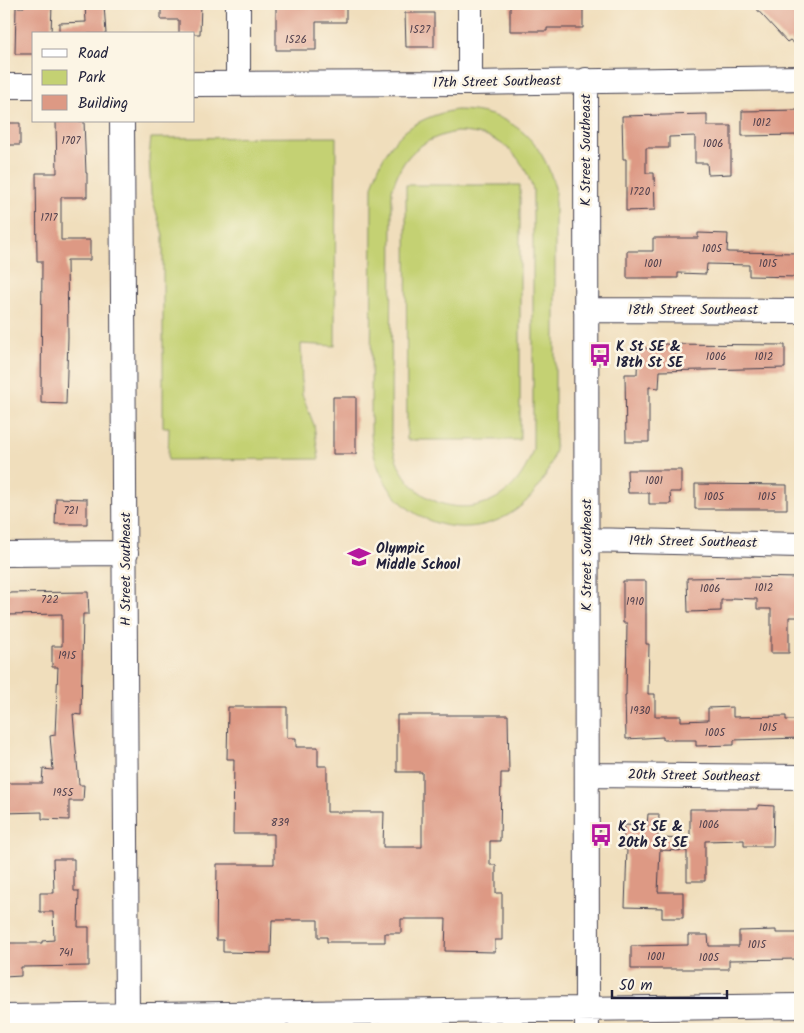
<svg xmlns="http://www.w3.org/2000/svg" width="804" height="1033" font-family="Kalam,sans-serif">
  <style>
    .green { fill: #c4d173; stroke: #737a57; fill-rule: evenodd }
    .building { fill: #dd9984 }
    .lines { fill: none; stroke-linecap: round; stroke-linejoin: round }
    .minor-casing { stroke: #413e4e; stroke-width: 26 }
    .minor { stroke: #fff; stroke-width: 24 }
    .labels { text-anchor: middle; dominant-baseline: central; stroke-width: 5; stroke-linejoin: round; paint-order: stroke }
    .number-label { font-size: 11px; fill: #51404d }
    .street-label { font-size: 14px; fill: #22223b; stroke: #fcf5e5 }
    .poi-label { font-size: 14px; font-weight: bold; fill: #22223b; stroke: #fcf5e5; text-anchor: start }
  </style>
  <rect width="100%" height="100%" fill="#fcf5e5"/>
  <filter id="ink" filterUnits="userSpaceOnUse"><feTurbulence type="fractalNoise" baseFrequency=".02" numOctaves="2"/><feDisplacementMap in="SourceGraphic" scale="10" xChannelSelector="R" yChannelSelector="G"/><feConvolveMatrix kernelMatrix="1 2 1 2 8 2 1 2 1" color-interpolation-filters="sRGB"/></filter>
  <filter id="wash" filterUnits="userSpaceOnUse"><feTurbulence type="fractalNoise" baseFrequency=".0096" numOctaves="4" result="noise"/><feDisplacementMap in="SourceGraphic" scale="20" xChannelSelector="R" yChannelSelector="G"/><feGaussianBlur stdDeviation="1.12" result="paint"/><feColorMatrix in="noise" values="0 0 0 0 0 0 0 0 0 0 0 0 0 0 0 0 0 1.4 0 .05"/><feComposite in="paint" operator="in"/></filter>
  <g filter="url(#wash)">
    <rect width="100%" height="100%" fill="#f0debc"/>
    <path class="green" d="M456 110C508 110 542 137 555 188V450C526 561 380 549 371 434L372 187C384 142 410 118 456 110ZM456 132C496 132 522 151 533 190V449C509 533 399 523 391 435L392 190C402 155 421 139 456 132Z
      M336 137 335 346 301 344 302 394 314 425 319 459 168 460 169 427H163V235L151 194 149 157 151 138Z
      M406 185H520V440H407Z"/>
    <g id="blocks">
      <path class="building" d="M24 4H52L51 34H34V54H15L16 7H24Z
        M85 4H104L106 34H59V23L86 22Z
        M161 4H201L200 34H179V20H161Z
        M276 4H346V22H316V50H276Z
        M752 4H800V48L790 40 787 42Z
        M510 6H583V28H547V31H510Z
        M405 13H434V47H406Z
        M800 110V135L742 136V111Z
        M707 114V126H731V174L708 175 707 163H695V136L669 137V148H646V173H654L655 210 626 211V159H623L622 116Z
        M56 121H84L86 173H87V197H61V240H90V260H67L68 337 66 404 41 403 42 261H37L36 173H57Z
        M4 123H20V145H4Z
        M698 233 728 234 727 252 800 253V277L749 276V265L707 264 706 274 678 273V278H627V251H653V238H698Z
        M661 344 785 345V368L660 371 659 388 649 387V442H626L625 374H637L638 348 661 349Z
        M333 397H356V454H333Z
        M627 470H681V492H670L671 504H649V493H628Z
        M695 484 787 485V509H695Z
        M56 498 87 499V524H55Z
        M745 577 800 578V617H789V653H771V609H757V599L732 598V600H721V611L688 612 687 578Z
        M623 581H646V644H649L648 694H655V716H681V721L708 720V708L733 707V717L786 716V720H800V738L734 740V745L696 746V740H663V737L626 739 625 695H626L627 623H623Z
        M88 592 89 614H83L81 715 73 714 79 785H84L83 801H69V820L42 819V812L4 813V783H42L43 769 53 770 50 736 55 735 58 667H52V646H62V614L5 615V593Z
        M228 707H287V738H296V747H318V766H327V812H384L383 847H422V772H397V715H508L509 773H501L500 841H490V865H496V893H502V940H495V952L445 951 446 919H401V933H385V942H327V937H318V920H272L271 953 223 952V940H216L217 864H274V834H233L234 759H227Z
        M758 805 774 806 773 846H744V840L705 841V881H687V851L660 850 658 892H683V918H662V908L625 907 627 849H623L624 825 647 826 648 814H659L658 838 690 839V809H758Z
        M53 859H74V891H79L78 927H89V966L21 967V976L4 977V943H42V941L54 940 53 912H40V893H54Z
        M776 930V933H800V959L729 960V969H631V946L688 945V935H708L709 946H739V931Z"/>
    </g>
  </g>
  <g filter="url(#ink)">
    <use href="#blocks" fill-opacity="0" stroke="#413e4e" stroke-width="1"/>
    <g class="lines">
      <defs>
        <path id="minor" d="M238 4V84
          M470 4V83
          M586 80 587 1029
          M194 84 470 83 800 78
          M4 86H34
          M122 121 127 1017
          M586 310 800 311
          M587 540 800 545
          M4 554 126 553
          M587 775 800 777
          M4 1017 800 1006"/>
      </defs>
      <use href="#minor" class="minor-casing"/>
      <use href="#minor" class="minor"/>
    </g>
  </g>
  <defs>
    <symbol id="bus-bare" viewBox="-9 -9 18 18"><path d="M-5-6H5V4H4V6H2V4H-2V6H-4V4H-5ZM-3.5-4V0h7V-4ZM-3.5 1.2v1.5H-2V1.2ZM2 1.2v1.5H3.5V1.2Z" fill="#b5179e" stroke="#fcf5e5" stroke-width="2.5" paint-order="stroke"/></symbol>
    <symbol id="school-bare" viewBox="-9 -9 18 18"><path d="M0-5L7-2L0 1L-7-2ZM-4 1L0 2.5L4 1V4Q0 6-4 4Z" fill="#b5179e" stroke="#fcf5e5" stroke-width="2.5" paint-order="stroke"/></symbol>
  </defs>
  <g fill-rule="evenodd">
    <use href="#bus-bare" x="584" y="339" width="32" height="32"/>
    <use href="#school-bare" x="343" y="541" width="32" height="32"/>
    <use href="#bus-bare" x="585" y="819" width="32" height="32"/>
  </g>
  <g class="labels">
    <g class="number-label">
      <text x="420" y="30">1527</text>
      <text x="296" y="40">1526</text>
      <text x="762" y="123">1012</text>
      <text x="71" y="141">1707</text>
      <text x="713" y="144">1006</text>
      <text x="640" y="192">1720</text>
      <text x="49" y="218">1717</text>
      <text x="712" y="249">1005</text>
      <text x="653" y="264">1001</text>
      <text x="768" y="264">1015</text>
      <text x="716" y="357">1006</text>
      <text x="764" y="357">1012</text>
      <text x="654" y="481">1001</text>
      <text x="714" y="497">1005</text>
      <text x="767" y="497">1015</text>
      <text x="71" y="511">721</text>
      <text x="764" y="588">1012</text>
      <text x="710" y="589">1006</text>
      <text x="50" y="600">722</text>
      <text x="635" y="602">1910</text>
      <text x="67" y="656">1915</text>
      <text x="640" y="711">1930</text>
      <text x="768" y="728">1015</text>
      <text x="715" y="733">1005</text>
      <text x="63" y="793">1955</text>
      <text x="280" y="823">839</text>
      <text x="709" y="825">1006</text>
      <text x="757" y="945">1015</text>
      <text x="66" y="953">741</text>
      <text x="656" y="957">1001</text>
      <text x="709" y="958">1005</text>
    </g>
    <g class="street-label">
      <text transform="translate(497 82) rotate(-1)">17th Street Southeast</text>
      <text transform="translate(586 150) rotate(-90)">K Street Southeast</text>
      <text x="693" y="310">18th Street Southeast</text>
      <text transform="translate(693 542) rotate(1)">19th Street Southeast</text>
      <text transform="translate(587 555) rotate(-90)">K Street Southeast</text>
      <text transform="translate(126 569) rotate(-90)">H Street Southeast</text>
      <text transform="translate(694 776) rotate(1)">20th Street Southeast</text>
    </g>
    <g class="poi-label">
      <text x="616" y="347">K St SE &amp;<tspan x="616" dy="16">18th St SE</tspan></text>
      <text x="376" y="549">Olympic<tspan x="376" dy="16">Middle School</tspan></text>
      <text x="618" y="827">K St SE &amp;<tspan x="618" dy="16">20th St SE</tspan></text>
    </g>
  </g>
  <rect width="804" height="1033" fill="none" stroke="#fcf5e5" stroke-width="20"/>
  <rect x="32" y="32" width="162" height="90" fill="#fcf5e5" stroke="#a5a1a1"/>
  <rect x="42" y="49" width="25" height="8" fill="#ffffff" stroke="#a5a1a1"/>
  <text x="78" y="58" font-size="15" fill="#22223b">Road</text>
  <rect x="42" y="70" width="25" height="15" fill="#c4d173" stroke="#a5a1a1"/>
  <text x="78" y="82" font-size="15" fill="#22223b">Park</text>
  <rect x="42" y="95" width="25" height="15" fill="#dd9984" stroke="#a5a1a1"/>
  <text x="78" y="108" font-size="15" fill="#22223b">Building</text>
  <path d="M612 990v8h115v-8" fill="none" stroke="#22223b" stroke-width="2.5"/>
  <text x="619" y="990" font-size="15" fill="#22223b" stroke="#fcf5e5" stroke-width="4" paint-order="stroke">50 m</text>
</svg>
